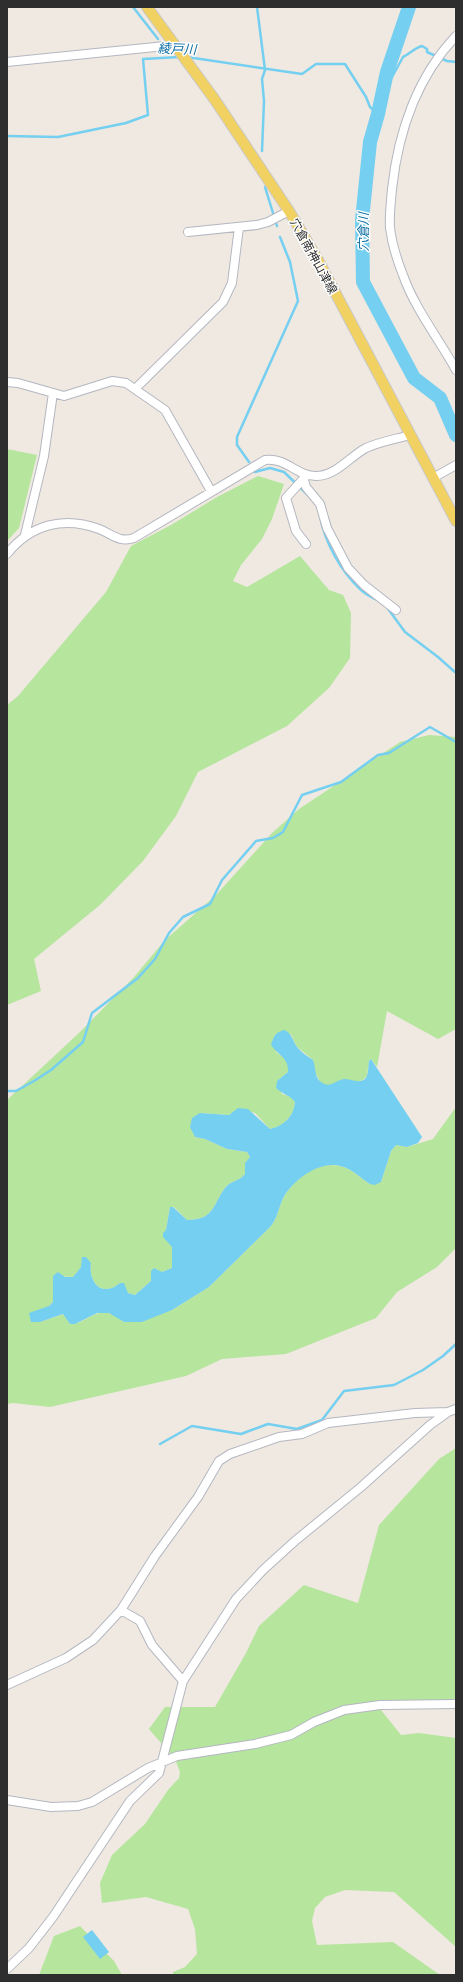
<svg xmlns="http://www.w3.org/2000/svg" width="463" height="1982" font-family="'PT Sans','Noto Sans JP',sans-serif">
  <style>
    .green { fill: #b6e59e }
    .water { fill: #75cff0 }
    .lines { fill: none; stroke-linecap: round; stroke-linejoin: round }
    .stream { stroke: #75cff0; stroke-width: 2.5 }
    .river { stroke: #75cff0; stroke-width: 14 }
    .minor-casing { stroke: #b4b7c1; stroke-width: 10 }
    .major-casing { stroke: #c9c9c9; stroke-width: 12 }
    .minor { stroke: #fff; stroke-width: 8 }
    .major { stroke: #f2d163; stroke-width: 10 }
    .labels { text-anchor: middle; dominant-baseline: central; stroke-width: 3; stroke-linejoin: round; paint-order: stroke }
    .street-label { font-size: 12px; fill: #2e2e2e; stroke: #fff }
    .water-label { font-size: 13px; font-style: italic; fill: #0d6fa3; stroke: #fff }
  </style>
  <rect width="100%" height="100%" fill="#efe9e1"/>
  <path class="green" d="M7 449 37 455 19 528 7 541Z
    M258 476 284 484 272 519 262 539 241 565 233 581 247 587 300 556 329 590 343 595 351 613 350 658 329 688 287 726 198 772 176 816 143 861 100 905 34 959 41 991 7 1005V705L18 696 106 592 131 546 171 525 217 497Z
    M429 735 456 737V1029L438 1039 387 1011 377 1067 371 1059 369 1061 367 1076 363 1080 358 1082 342 1080 334 1085H325L320 1082 315 1072 313 1060 296 1046 291 1034 276 1052C285 1058 289 1061 288 1072L277 1081 282 1094 292 1097 295 1102C294 1117 284 1126 270 1129L255 1113 238 1109 229 1115 200 1113 195 1137 205 1139 227 1149 247 1152 250 1157 245 1164V1174C240 1181 230 1181 225 1188 212 1206 214 1220 187 1220L174 1207H170L166 1230 172 1246V1268L162 1272 151 1271V1281L135 1295 128 1293 120 1283C102 1298 88 1283 91 1263L81 1267 73 1277 53 1276V1302L49 1306 40 1322 64 1314 70 1324C83 1325 93 1310 108 1313 113 1314 120 1319 124 1322L172 1310 209 1287 271 1226C279 1216 279 1203 286 1193 299 1175 322 1159 344 1167 353 1170 362 1179 370 1184L381 1182 391 1151 396 1145 407 1147 433 1139 456 1107V1248L437 1267 397 1292 376 1318 286 1354 222 1359 186 1376 50 1407 13 1403 7 1404V1100L80 1032 134 977 165 940 216 895 272 833 299 809 400 742Z
    M456 1448V1700L381 1701V1710L401 1735 419 1733 456 1738V1947L394 1892 345 1890 325 1897 315 1908 312 1921 317 1945 393 1942 440 1975H173V1972L185 1967 197 1954 195 1929 188 1909 146 1897 102 1903 100 1883 112 1855 145 1824 168 1790 179 1778 180 1772 175 1759 149 1729 165 1707H215L246 1653 259 1626 304 1585 358 1603 379 1525 439 1459Z
    M80 1926 114 1961 122 1975H39L54 1936Z"/>
  <path class="water" d="M285 1030C293 1035 292 1040 297 1047 301 1052 307 1056 313 1060 316 1067 314 1077 321 1082 330 1089 336 1080 344 1079 351 1079 359 1084 365 1079 369 1075 368 1066 369 1061L371 1059 422 1137 418 1143 407 1147 396 1145 391 1151 381 1182 375 1185 370 1184C362 1179 353 1170 344 1167 322 1159 299 1176 286 1193 279 1203 279 1216 271 1226L209 1287 172 1310 142 1322H124L109 1313H97L75 1324H70L63 1314 40 1322H31L29 1313 49 1306 53 1302V1276L58 1272 65 1277H73L81 1267 82 1257H86L91 1263C88 1283 102 1298 120 1283H124L128 1293 135 1295 151 1281V1271L154 1268 162 1272 172 1268V1247L163 1237V1233L166 1230 170 1207H173L187 1220C214 1220 212 1206 225 1188 230 1181 240 1181 245 1174V1163L250 1157 247 1152 227 1149 205 1139 195 1137 190 1127 192 1118 200 1113 229 1115 238 1108 248 1109 270 1129C284 1126 294 1116 295 1102 290 1095 282 1094 276 1088L277 1081 288 1072C289 1058 278 1055 271 1045 274 1036 275 1032 285 1030Z
    M92 1930 109 1952 100 1959 83 1937Z"/>
  <g class="lines">
    <path class="stream" d="M133 7 158 39
      M257 7 265 70 262 79 264 101 262 151
      M187 57 302 74 316 64H345L366 97 370 107 378 114
      M385 79H391L403 57C410 54 414 48 422 46L427 49V52L447 61 456 62
      M7 136 58 137 126 123 148 115 143 59 180 57
      M265 187 277 226
      M249 462 237 445V437L298 301 290 262 280 237
      M255 472 270 468 284 472 308 495
      M320 516C325 543 341 571 360 589 365 594 373 598 379 601
      M386 606 405 632 438 657 456 673
      M7 1091H16L34 1081 51 1070 83 1042 92 1013 138 978 155 959 169 933 183 917 210 904 222 880 256 841 273 838 283 832 302 795 341 782 378 755 389 753 430 727 456 742
      M160 1444 192 1426 241 1434 268 1424 297 1429 322 1420 344 1391 394 1385 423 1370 443 1356 456 1344"/>
    <path class="river" d="M409 7 387 72 378 114 370 142 362 220 363 282 414 378 440 398 456 435"/>
    <defs>
      <path id="minor" d="M456 36C417 77 398 133 392 189 391 202 389 216 390 228 392 244 397 260 403 275 415 309 439 339 456 370
        M7 62 175 45
        M188 232 257 225 268 222 289 211
        M7 382 18 383 64 396 112 381 126 383 165 410 211 491
        M136 388 223 302 232 283 239 227
        M305 477 286 498 296 531 306 544
        M433 478 456 465
        M304 480 306 487 320 504 327 528 348 568 364 585 396 610
        M25 535 44 456 53 393
        M7 554C31 524 64 516 99 529 112 534 119 543 134 538L265 460C286 457 296 476 316 476 336 476 349 457 366 448 379 442 396 439 410 435
        M121 1610 140 1621 152 1645 183 1681
        M7 1685 66 1658 93 1640 121 1610 155 1556 198 1497 219 1461 230 1454 279 1437 302 1434 328 1423 415 1413 448 1412
        M7 1800 51 1807 78 1806 92 1802 148 1768 177 1756 255 1744 291 1735 314 1722 344 1710 380 1705 456 1704
        M7 1969 29 1948 53 1917 130 1801 159 1773 183 1681 236 1599 263 1570 295 1541 361 1487 430 1425 448 1412 456 1409"/>
      <path id="major" d="M147 7 215 100 289 211 318 260 456 521"/>
    </defs>
    <use href="#minor" class="minor-casing"/>
    <use href="#major" class="major-casing"/>
    <use href="#minor" class="minor"/>
    <use href="#major" class="major"/>
  </g>
  <g class="labels">
    <g class="street-label">
      <text transform="translate(314 256) rotate(61)">穴倉南神山津線</text>
    </g>
    <g class="water-label">
      <text transform="translate(177 49) rotate(2)">綾戸川</text>
      <text transform="translate(363 232) rotate(-90)">穴倉川</text>
    </g>
  </g>
  <rect width="463" height="1982" fill="none" stroke="#2e2e2e" stroke-width="16"/>
</svg>
